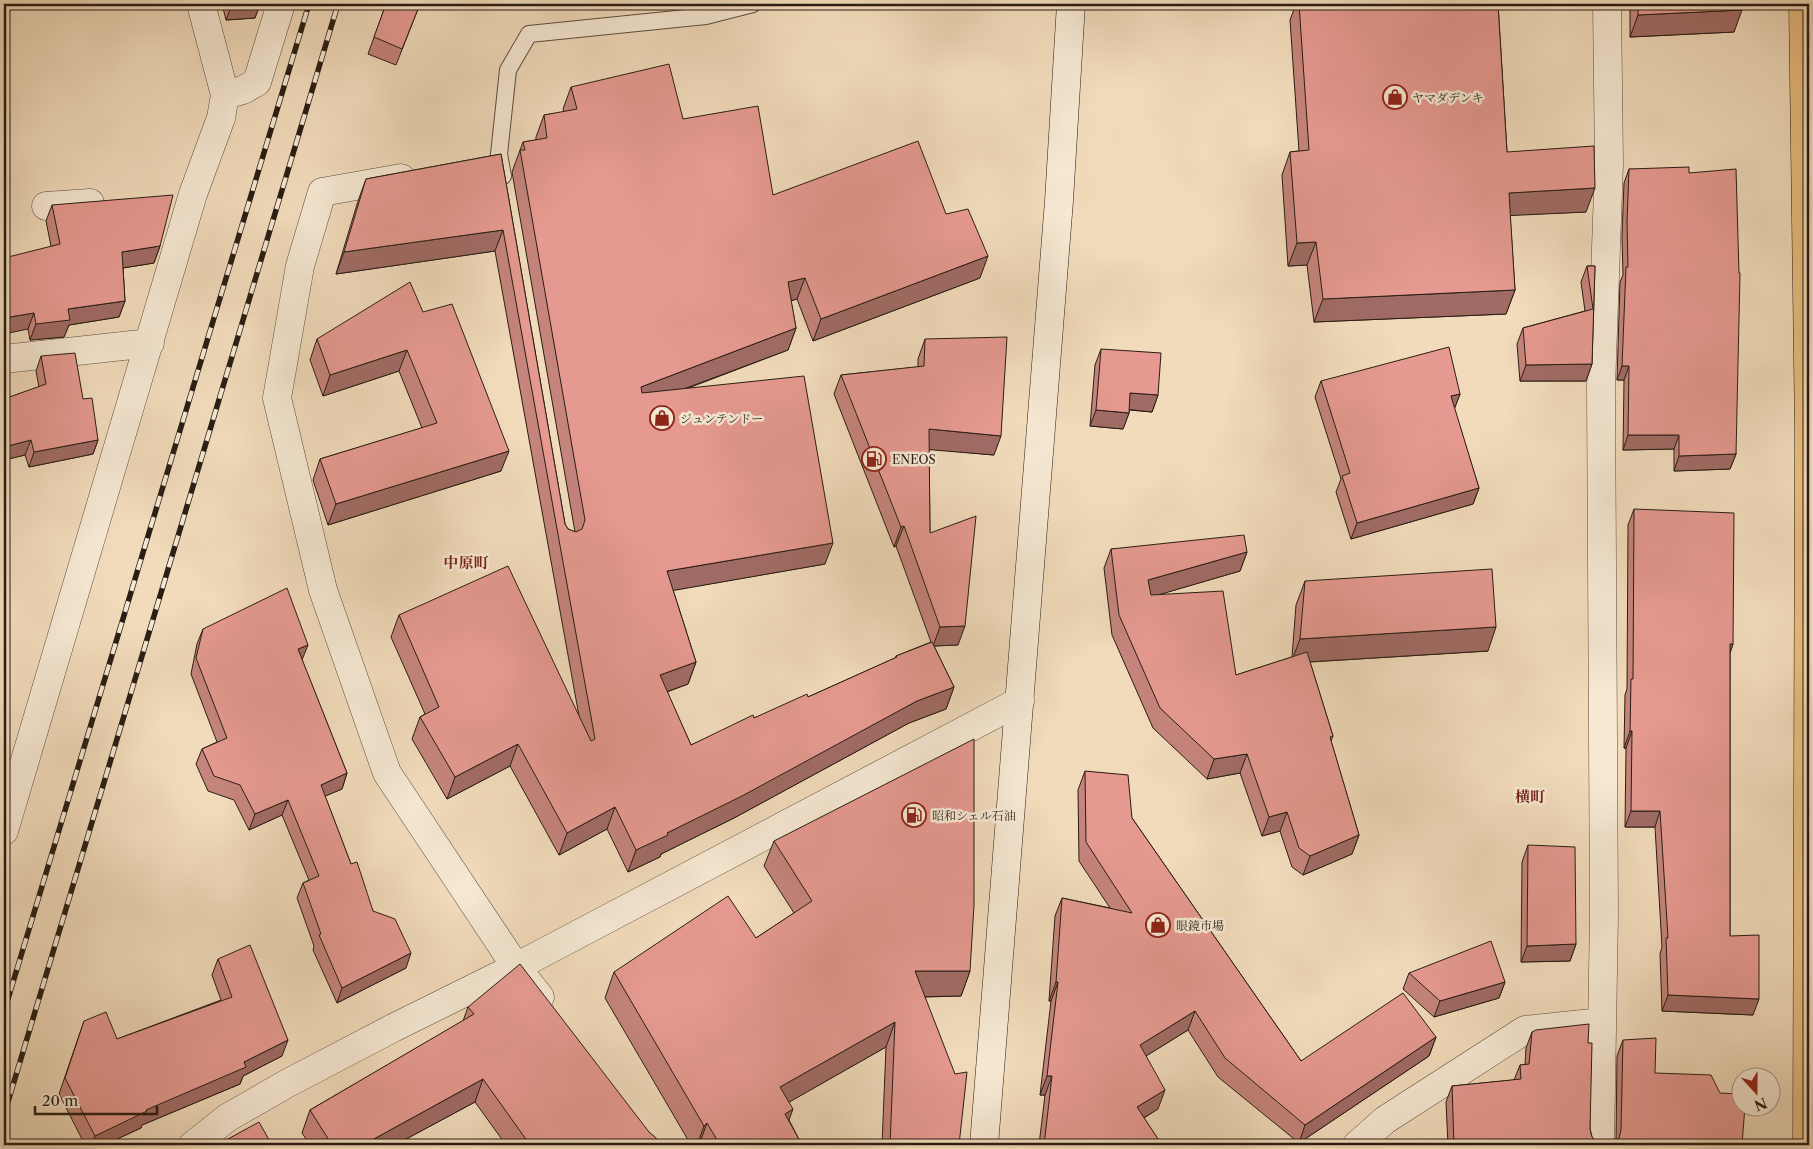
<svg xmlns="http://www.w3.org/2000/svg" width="1813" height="1149" font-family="'Libre Caslon Text','Noto Serif JP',serif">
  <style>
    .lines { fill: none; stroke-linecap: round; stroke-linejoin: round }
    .lane-casing { stroke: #5b4c3e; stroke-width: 18 }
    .street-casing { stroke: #5b4c3e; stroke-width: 29 }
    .secondary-casing { stroke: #291d14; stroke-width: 29 }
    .highway-casing { stroke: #291d14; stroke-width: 29 }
    .lane { stroke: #f6e8d3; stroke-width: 16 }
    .street { stroke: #f6e8d3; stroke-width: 28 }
    .secondary { stroke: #f6e8d3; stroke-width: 28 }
    .highway { stroke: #e8be7e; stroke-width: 28 }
    .rail-casing { stroke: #291d14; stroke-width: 5.5 }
    .rail { stroke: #f6e8d3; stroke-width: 4; stroke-dasharray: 11; stroke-linecap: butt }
    .wall { fill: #c5847c; stroke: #291d14 }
    .shaded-wall { fill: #a06b65; stroke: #291d14 }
    .building { fill: #e59990; stroke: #291d14 }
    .labels { text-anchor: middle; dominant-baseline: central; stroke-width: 5; stroke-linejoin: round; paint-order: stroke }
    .poi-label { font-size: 12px; fill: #291d14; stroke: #f6e8d3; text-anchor: start }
    .quarter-label { font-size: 15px; font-weight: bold; fill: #7a1f14; stroke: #f6e8d3 }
  </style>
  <rect width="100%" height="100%" fill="#f1dbbb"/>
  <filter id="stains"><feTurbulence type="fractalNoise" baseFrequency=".004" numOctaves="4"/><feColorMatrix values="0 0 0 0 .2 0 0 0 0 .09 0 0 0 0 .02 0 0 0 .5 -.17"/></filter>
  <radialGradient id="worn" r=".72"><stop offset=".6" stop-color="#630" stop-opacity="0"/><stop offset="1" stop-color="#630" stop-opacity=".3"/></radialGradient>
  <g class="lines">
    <defs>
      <path id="lane" d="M503 176 499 154 508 70 529 34 706 16 753 4"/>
      <path id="street" d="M201 4 225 95
        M401 178 322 192 300 266 277 398 323 590 387 773 516 967 540 997
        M46 206 90 203
        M4 359 150 343
        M4 831 193 194 221 118 225 95 243 90 257 82 281 4
        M193 1145 227 1118 288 1083 393 1028 516 967 1020 701
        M1357 1145 1385 1120 1525 1030 1602 1022
        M1600 1145 1604 915 1601 387 1609 164 1607 4"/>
      <path id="secondary" d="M984 1145 1059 201 1071 4"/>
      <path id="highway" d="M1803 4 1809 432 1807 1145"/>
    </defs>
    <use href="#lane" class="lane-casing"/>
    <use href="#street" class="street-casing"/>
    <use href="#secondary" class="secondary-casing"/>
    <use href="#highway" class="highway-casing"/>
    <use href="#lane" class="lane"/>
    <use href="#street" class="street"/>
    <use href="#secondary" class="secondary"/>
    <use href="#highway" class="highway"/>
    <defs>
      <path id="rail" d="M4 1012 309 4
        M4 1115 338 4"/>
    </defs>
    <use href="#rail" class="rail-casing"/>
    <use href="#rail" class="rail"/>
  </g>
  <path class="wall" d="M222 4H260L255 18 226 20Z
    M386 4H420L396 65 368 54Z
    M1296 4H1498L1507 152 1586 212 1510 215 1515 290 1506 314 1314 322 1307 265 1288 266 1282 175 1290 152 1299 151 1290 20Z
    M1630 4H1742L1734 32 1630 37Z
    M571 87 683 119 773 195 946 214 980 278 813 341 797 299 791 301 796 328 788 350 686 389 825 564 673 590 696 662 688 684 667 692 691 745 754 718 808 697 895 658 896 656 931 642 896 546 894 547 834 394 841 375 918 367V359L925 339 994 455 929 449 930 533 958 645 934 646 954 687 946 709 909 723 734 818 661 854 660 857 628 872 607 829 559 855 510 766 447 799 412 739 420 717 425 714 391 637 399 615 579 716 495 251 336 274 358 201 366 179 501 154 565 524 568 529 575 532 512 172 523 142 536 140V137L544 115 564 112 563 109Z
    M1629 169 1689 173 1736 454 1730 469 1674 471V449L1623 450 1624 380H1617L1620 282 1623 275 1622 236 1624 183Z
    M52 205 160 246 154 263 123 268 125 301 119 317 69 325 64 337 30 340 28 329 51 246 46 221Z
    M1587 266H1595L1592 364 1586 381H1520L1517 344 1523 328 1585 311 1581 282Z
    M423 312 501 471 328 525 313 480 320 459 422 428 399 371 323 396 310 360 317 339Z
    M1101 349 1158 395 1152 412 1129 410V413L1123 429 1090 426 1095 365Z
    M41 356 83 399 98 440 93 454 29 467 25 455 4 460V399L39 387 36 371Z
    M1321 381 1460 394 1454 409 1479 488 1473 504 1351 539 1336 492 1341 479 1315 397Z
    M1634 509 1733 644 1730 653V936L1753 1015 1662 1011 1660 954 1662 947 1655 827H1625L1626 748H1624L1625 695 1627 689 1628 525Z
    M1111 549 1247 552 1240 571 1157 595 1236 675 1292 657 1296 605 1305 581 1488 651 1310 662 1333 736 1331 741 1359 835 1352 854 1303 875 1292 867 1280 831 1262 836 1240 773 1207 779 1153 728 1112 635 1104 568Z
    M203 629 302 660 347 773 342 789 325 796 351 864 373 911 406 968 337 1003 313 950 314 946 297 898 303 883 309 880 282 815 249 830 234 800 208 791 196 764 202 749 217 742 191 674 197 644Z
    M1085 771 1132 818 1301 1061 1436 1037 1429 1056 1299 1143 1218 1077 1188 1030 1146 1056 1158 1109 1144 1118 1162 1145H1039L1045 1095H1040L1051 1001H1049L1055 916 1062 898 1110 908 1079 861 1078 790Z
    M774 841 970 971 961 996 925 997 959 1145H882L886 1047 789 1102V1120L802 1145H691L605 998 614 972 756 938 794 913 764 866Z
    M1528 845 1576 944 1570 961 1521 962 1522 862Z
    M218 959 282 1056 243 1076 240 1084 142 1125 141 1128 104 1145H85L59 1094 84 1021 117 1039 221 1000 212 975Z
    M1409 973 1505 982 1499 998 1434 1017 1403 989Z
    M468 1007 649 1132 662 1145H506L475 1102 395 1145H310L302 1133 310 1110 463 1021Z
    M1532 1032 1588 1043 1590 1129 1592 1137 1598 1143 1605 1145 1613 1143 1616 1141 1617 1056 1623 1040 1655 1073 1742 1145H1448L1446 1102 1452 1086 1514 1080 1520 1065H1525L1526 1048Z"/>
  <path class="shaded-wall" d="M250 4H260L255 18 226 20 232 5Z
    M1742 10 1734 32 1630 37 1638 15Z
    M1595 188 1586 212 1501 216 1509 193Z
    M503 230 495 251 336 274 344 252Z
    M1316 242 1307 265 1288 266 1297 243Z
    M160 246 154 263 116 269 122 252Z
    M988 256 980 278 813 341 821 319Z
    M805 278 797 299 780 304 788 282Z
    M1515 290 1506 314 1314 322 1323 299Z
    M125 301 119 317 69 325 64 337 30 340 36 324 68 309Z
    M34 313 28 329 4 334V318Z
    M796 328 788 350 633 408 641 387Z
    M407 350 399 371 323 396 330 375Z
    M1592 364 1586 381H1520L1526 365Z
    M1622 366H1629L1624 380H1617Z
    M1130 393 1158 395 1152 412 1124 409Z
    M1460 394 1454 410 1451 396Z
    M1096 410 1129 413 1123 429 1090 426Z
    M929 429 1001 436 994 455 922 449Z
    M1628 435H1679L1674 449 1623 450Z
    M31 440 25 455 4 460V447Z
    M98 440 93 454 29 467 34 452Z
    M509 451 501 471 328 525 336 504Z
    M1736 454 1730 469 1674 471 1679 456Z
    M1479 488 1473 504 1351 539 1357 523Z
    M904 526 896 546 894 547 901 527Z
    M833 543 825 564 659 593 667 571Z
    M1247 552 1240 571 1141 600 1148 580Z
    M965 626 958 645 933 646 940 627Z
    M1496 627 1488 651 1291 663 1300 639Z
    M1730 644H1733L1727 661Z
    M308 645 302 660 298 649Z
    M696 662 688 684 652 697 660 675Z
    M954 687 946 709 909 723 734 818 661 854 660 857 628 872 636 850 667 833 917 701Z
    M1630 731H1632L1626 748H1624Z
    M518 744 510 766 447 799 455 777Z
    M1247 754 1240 773 1207 779 1214 759Z
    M347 773 342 789 316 800 321 785Z
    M288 800 282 815 249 830 255 814Z
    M615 807 607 829 559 855 567 833Z
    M1631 811H1660L1655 827H1625Z
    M1287 812 1280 831 1262 836 1269 817Z
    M1359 835 1352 854 1303 875 1310 856Z
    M1576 944 1570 961 1521 962 1527 946Z
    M411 953 406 968 337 1003 342 988Z
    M915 971H970L961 996 905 997Z
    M1056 982H1058L1051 1001H1049Z
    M1505 982 1499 998 1434 1017 1440 1001Z
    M1668 995 1759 999 1753 1015 1662 1011Z
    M1195 1011 1188 1030 1133 1064 1140 1045Z
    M895 1022 886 1047 770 1113 780 1087Z
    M1436 1037 1429 1056 1299 1143 1305 1125Z
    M288 1040 282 1056 243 1076 240 1084 142 1125 141 1128 104 1145H92L95 1136 146 1110 244 1062Z
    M1047 1076H1052L1045 1095H1040Z
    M483 1079 475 1102 395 1145H363Z
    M1165 1090 1158 1109 1130 1126 1137 1107Z
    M793 1109 784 1134 785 1114Z
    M707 1123 699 1145H697L704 1126Z
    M1586 1142 1606 1145H1584Z"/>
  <path class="building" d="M231 4H250L232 5Z
    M386 4H420L402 49 374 37Z
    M1299 4H1498L1507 152 1594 146 1595 188 1509 193 1515 290 1323 299 1316 242 1297 243 1290 152 1309 150Z
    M1638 4H1742V10L1638 15Z
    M669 64 683 119 758 106 773 195 918 141 946 214 968 209 988 256 821 319 805 278 788 282 796 328 641 387 642 393 804 376 833 543 667 571 696 662 660 675 691 745 753 715 754 718 807 694 808 697 897 657 896 656 932 642 954 687 917 701 742 796 667 833 668 835 636 850 615 807 567 833 518 744 455 777 420 717 439 707 399 615 508 566 591 741 595 739 503 230 344 252 366 179 501 154 565 524 568 529 576 532 582 529 585 520 520 150H525L523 142 547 138 544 115 577 109 571 87Z
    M1689 167V173L1736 169 1739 273H1740L1736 454 1679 456V435H1628L1629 366H1622L1626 267H1628L1627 222 1629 169Z
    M173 195 160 246 122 252 125 301 68 309 70 320 36 324 34 313 4 318V258L60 244 52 205Z
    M1587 266H1595L1592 364 1526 365 1523 328 1593 309Z
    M410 282 423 312 452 304 509 451 336 504 320 459 437 423 407 350 330 375 317 339Z
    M1007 337 1001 436 929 429 930 533 976 516 965 626 940 627 904 526 901 527 841 375 924 366 925 339Z
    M1449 347 1460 394 1451 396 1479 488 1357 523 1342 476 1350 473 1321 381Z
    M1101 349 1161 353 1158 395 1130 393 1129 413 1096 410Z
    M75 353 83 399 92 398 98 440 34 452 31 440 4 447V399L46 384 41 356Z
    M1634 509 1734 513 1733 644H1730V936L1759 935V999L1668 995 1666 938H1668L1660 811H1631L1632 731H1630L1631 679H1633Z
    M1244 535 1247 552 1148 580 1151 595 1223 591 1236 675 1307 652 1333 736 1330 737 1359 835 1310 856 1299 848 1287 812 1269 817 1247 754 1214 759 1160 708 1119 615 1111 549Z
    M1492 569 1496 627 1300 639 1305 581Z
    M287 588 308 645 298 649 347 773 321 785 351 864 357 862 373 911 395 919 411 953 342 988 319 935 321 934 303 883 319 876 288 800 255 814 240 785 214 776 202 749 227 738 196 658 203 629Z
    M974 739V905L970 971H915L955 1074 967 1072 959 1145H890L895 1022 780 1087 793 1109 785 1114 802 1145H720L707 1123 704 1126 614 972 728 896 756 938 812 901 774 841Z
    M1085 771 1128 775 1132 818 1301 1061 1403 993 1436 1037 1305 1125 1225 1058 1195 1011 1140 1045 1165 1090 1137 1107 1162 1145H1044L1052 1076H1047L1058 982H1056L1062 898 1132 913 1086 842Z
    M1528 845 1575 847 1576 944 1527 946Z
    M1491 941 1505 982 1440 1001 1409 973Z
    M250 945 288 1040 244 1062 246 1067 146 1110 147 1111 95 1136 65 1078 84 1021 106 1012 117 1039 232 997 218 959Z
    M520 964 649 1132 655 1137 662 1145H530L483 1079 363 1145H332L310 1110 474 1014 468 1007Z
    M1589 1024 1588 1043H1592L1590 1129 1592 1137 1598 1143 1605 1145 1613 1143 1619 1138 1621 1130 1623 1040 1656 1038 1655 1073 1711 1075 1720 1093 1740 1094V1106H1745L1742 1145H1606L1586 1142 1585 1145H1454L1452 1086 1521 1079 1520 1065 1529 1064 1532 1032 1536 1030Z
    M259 1122 272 1145H217Z"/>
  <defs>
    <symbol id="shop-ring" viewBox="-11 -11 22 22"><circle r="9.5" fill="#f6e8d3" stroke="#8f2418" stroke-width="1.5"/><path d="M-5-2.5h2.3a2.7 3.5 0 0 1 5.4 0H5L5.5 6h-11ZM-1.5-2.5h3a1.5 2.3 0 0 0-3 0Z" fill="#8f2418"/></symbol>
    <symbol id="fuel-ring" viewBox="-11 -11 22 22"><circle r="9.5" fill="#f6e8d3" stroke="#8f2418" stroke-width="1.5"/><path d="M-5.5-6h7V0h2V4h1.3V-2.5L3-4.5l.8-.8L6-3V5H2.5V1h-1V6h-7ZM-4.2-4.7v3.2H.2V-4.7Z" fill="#8f2418"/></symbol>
  </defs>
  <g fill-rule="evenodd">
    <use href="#shop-ring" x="1381" y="83" width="28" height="28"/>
    <use href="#shop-ring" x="648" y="404" width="28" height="28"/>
    <use href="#fuel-ring" x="860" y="445" width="28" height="28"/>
    <use href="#fuel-ring" x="900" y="801" width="28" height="28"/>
    <use href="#shop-ring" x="1144" y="911" width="28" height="28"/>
  </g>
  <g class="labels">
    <g class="poi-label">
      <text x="1412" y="97">ヤマダデンキ</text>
      <text x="680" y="418">ジュンテンドー</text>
      <text x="892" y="459">ENEOS</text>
      <text x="932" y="815">昭和シェル石油</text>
      <text x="1176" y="925">眼鏡市場</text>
    </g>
    <g class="quarter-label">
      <text x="466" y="562">中原町</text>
      <text x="1530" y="796">横町</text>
    </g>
  </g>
  <rect width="1813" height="1149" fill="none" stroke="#f1dbbb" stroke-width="20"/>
  <rect x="5" y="5" width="1803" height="1139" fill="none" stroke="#291d14" stroke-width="2.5"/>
  <rect x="10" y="10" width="1793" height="1129" fill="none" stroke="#291d14"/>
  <g transform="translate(1756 1092) rotate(159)"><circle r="24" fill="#f6e8d3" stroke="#a49787"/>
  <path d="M0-4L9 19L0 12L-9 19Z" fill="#8f2418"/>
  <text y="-8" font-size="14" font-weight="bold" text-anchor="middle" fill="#291d14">N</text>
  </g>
  <path d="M35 1106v8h122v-8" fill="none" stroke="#291d14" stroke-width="2.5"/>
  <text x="42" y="1106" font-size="15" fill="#291d14" stroke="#f6e8d3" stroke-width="4" paint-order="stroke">20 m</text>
  <rect width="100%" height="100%" filter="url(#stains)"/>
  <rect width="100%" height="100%" fill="url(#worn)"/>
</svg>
